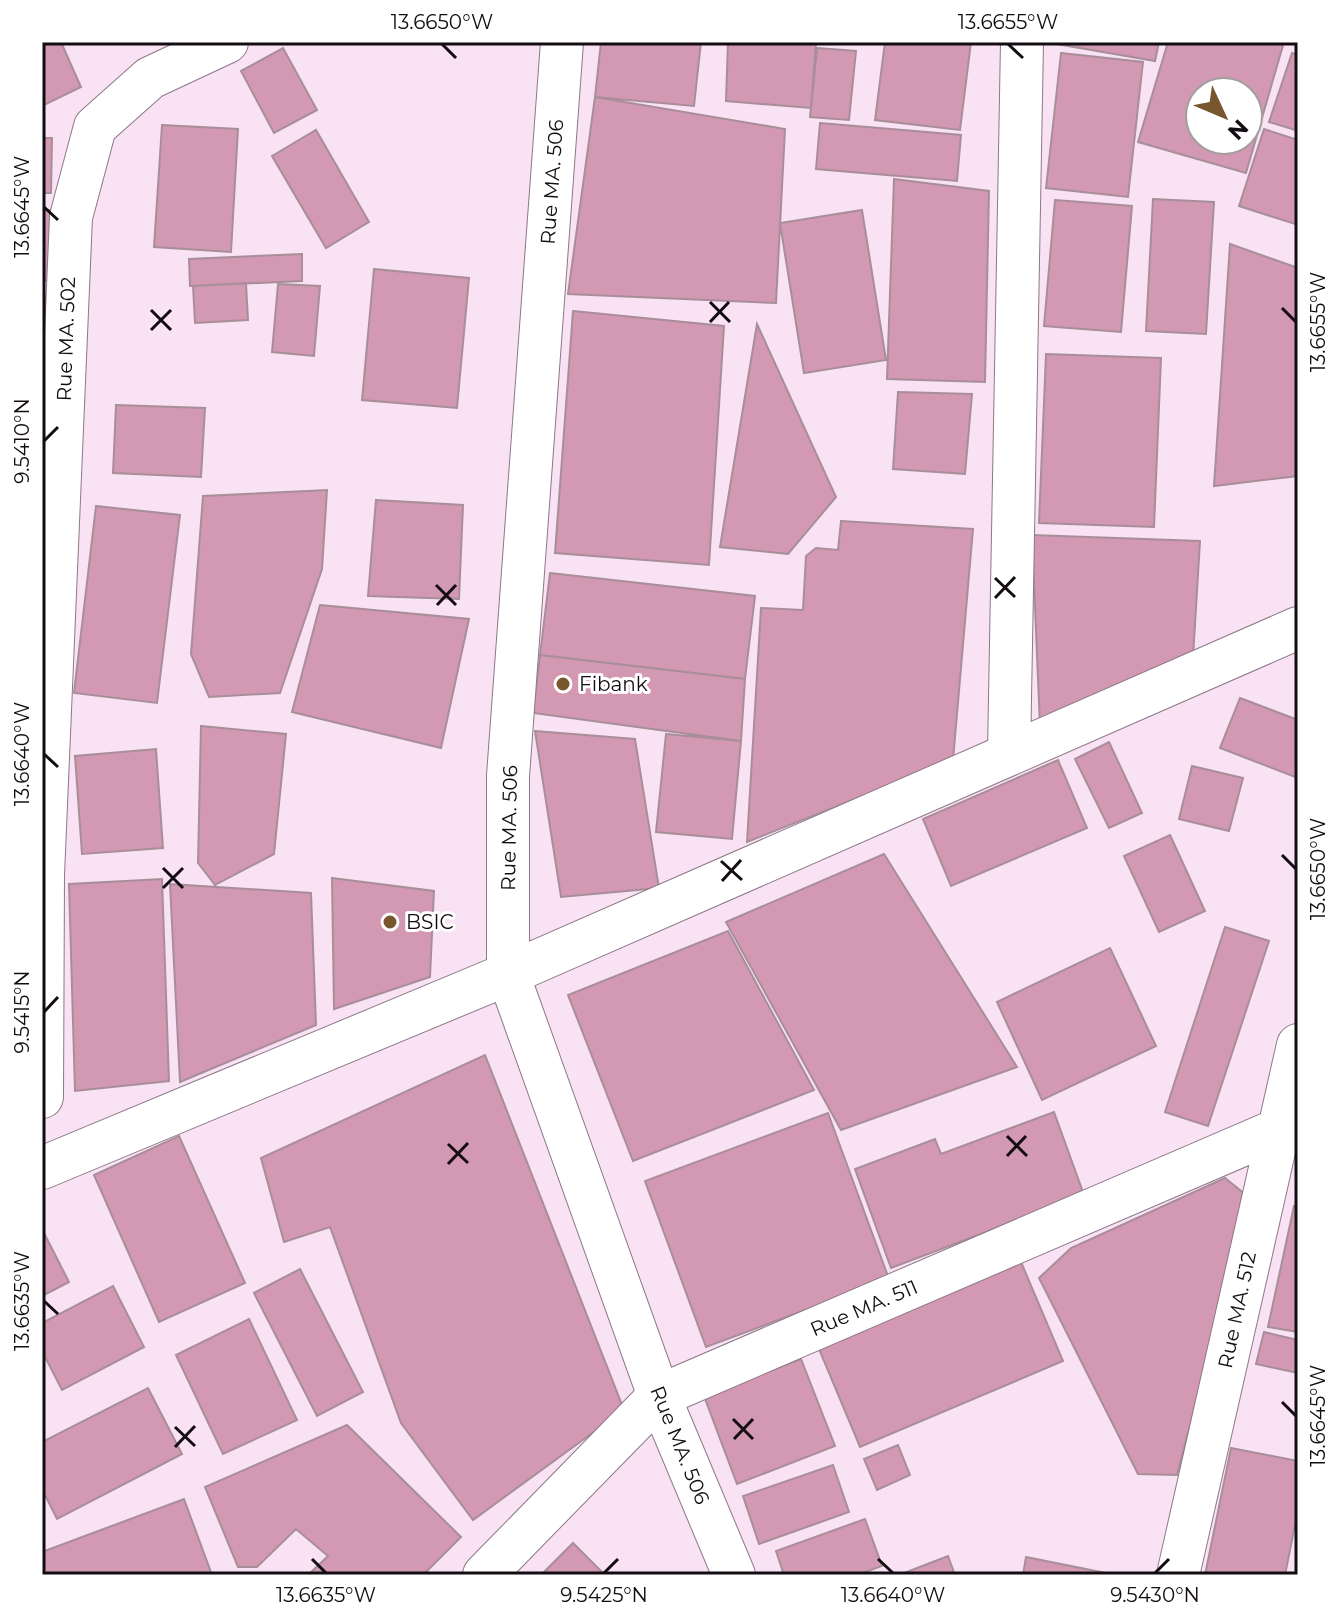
<svg xmlns="http://www.w3.org/2000/svg" width="1340" height="1617" font-family="Montserrat,sans-serif">
  <style>
    .building { fill: #d398b2; stroke: #a88e98; stroke-width: 2; fill-rule: evenodd }
    .lines { fill: none; stroke-linecap: round; stroke-linejoin: round }
    .street-casing { stroke: #8c7888; stroke-width: 44 }
    .street { stroke: #fff; stroke-width: 42 }
    .ticks { fill: none; stroke: #130c12; stroke-width: 3 }
    .poi-dot { fill: #78562e; stroke: #fff; stroke-width: 3 }
    .labels { text-anchor: middle; dominant-baseline: central; stroke-width: 6; stroke-linejoin: round; paint-order: stroke }
    .street-label { font-size: 20px; fill: #130c12; stroke: #fff }
    .poi-label { font-size: 20px; fill: #130c12; stroke: #fff; text-anchor: start }
    .neatline { fill: none; stroke: #130c12; stroke-width: 3 }
    .ticks-label { font-size: 20px; text-anchor: middle; fill: #130c12 }
  </style>
  <rect width="100%" height="100%" fill="#f8e2f4"/>
  <path class="building" d="M42 42H61L81 87 42 106Z
    M601 42H701L694 106 595 97Z
    M728 42H816L811 108 726 101Z
    M885 42H971L960 130 875 120Z
    M1045 42H1159L1155 61Z
    M1168 42H1284L1246 173 1138 142ZM1200 92H1248V140H1200Z
    M283 48 317 110 274 133 241 71Z
    M817 48 856 51 849 120 810 117Z
    M1061 53 1143 62 1128 197 1046 188Z
    M1292 53 1298 55V131L1269 122Z
    M595 97 785 129 776 303 568 294Z
    M820 123 961 135 957 181 816 169Z
    M162 125 238 129 231 252 154 247Z
    M1264 129 1298 140V225L1239 206Z
    M316 130 369 222 326 248 272 156Z
    M42 138H52L51 193H42Z
    M894 179 989 191 985 382 887 379Z
    M1153 199 1214 202 1206 334 1146 331Z
    M1055 200 1132 206 1121 332 1044 326Z
    M42 210H51L50 281H42Z
    M862 210 886 360 804 373 780 223Z
    M1230 244 1298 268V476L1214 486Z
    M302 254V281L190 286 189 259Z
    M374 269 469 278 457 408 362 400Z
    M246 283 248 320 195 323 193 286Z
    M278 284 320 286 314 356 272 352Z
    M42 296H58V342H42Z
    M573 311 724 326 709 565 555 553Z
    M757 324 836 497 788 554 720 547Z
    M1046 354 1161 358 1154 527 1039 523Z
    M898 392 972 394 965 474 893 469Z
    M116 405 205 408 201 477 113 473Z
    M327 490 322 569 280 693 209 697 191 654 203 496Z
    M376 500 463 505 459 599 368 596Z
    M96 506 180 515 157 703 74 693Z
    M841 521 973 529 953 760 747 842 761 608 803 610 806 556 816 548 838 550Z
    M1032 535 1200 541 1192 674 1040 726Z
    M550 573 755 596 745 679 540 655Z
    M320 605 469 619 441 748 292 712Z
    M540 655 745 679 741 741 533 713Z
    M1240 698 1298 720V778L1220 748Z
    M201 726 286 734 274 854 215 885 198 863Z
    M535 731 635 739 659 888 561 897Z
    M666 734 741 741 732 839 656 832Z
    M1109 742 1142 813 1109 828 1075 759Z
    M156 749 163 848 82 854 75 756Z
    M1058 760 1087 828 951 886 923 819Z
    M1192 766 1243 778 1229 831 1179 819Z
    M1170 835 1205 911 1159 932 1124 856Z
    M884 854 1017 1067 841 1130 726 922Z
    M332 878 434 891 430 977 334 1009Z
    M162 879 169 1081 75 1091 69 884Z
    M170 884 311 893 316 1025 180 1082Z
    M1225 927 1269 941 1208 1126 1165 1112Z
    M728 931 814 1090 633 1161 568 995Z
    M1110 948 1156 1046 1042 1100 997 1002Z
    M485 1055 624 1410 473 1520 401 1423 330 1227 284 1242 261 1158Z
    M1054 1112 1084 1195 891 1268 855 1169 935 1139 941 1154Z
    M828 1113 889 1279 706 1347 645 1181Z
    M179 1136 245 1283 159 1322 94 1175Z
    M1225 1178 1250 1198 1177 1475 1138 1474 1039 1278 1071 1248Z
    M1294 1206 1298 1207V1332L1268 1327Z
    M42 1229 69 1282 42 1296Z
    M1021 1262 1063 1361 860 1447 819 1349Z
    M300 1269 363 1392 317 1416 254 1293Z
    M113 1286 144 1347 62 1390 42 1351V1323Z
    M249 1319 297 1420 223 1454 176 1355Z
    M1264 1332 1298 1340V1373L1256 1364Z
    M801 1359 835 1446 737 1484 704 1396Z
    M148 1388 182 1454 57 1519 42 1489V1442Z
    M347 1425 461 1537 423 1575H308L328 1556 296 1529 257 1567H238L205 1487Z
    M898 1445 910 1475 877 1490 864 1459Z
    M1231 1448 1298 1461V1510L1285 1575H1205Z
    M833 1465 849 1512 759 1544 743 1496Z
    M184 1499 212 1575H42V1552Z
    M865 1519 882 1566 857 1575H784L776 1551Z
    M573 1543 605 1575H541Z
    M948 1556 955 1575H899Z
    M1026 1557 1116 1575H1023Z"/>
  <g class="lines">
    <defs>
      <path id="street" d="M562 42 508 776V974L659 1396 734 1575
        M1009 753 1022 42
        M42 1097 43 875 71 217 95 127 150 78 227 42
        M42 1168 508 974 1298 628
        M484 1575 659 1396 1298 1121
        M1178 1575 1298 1045"/>
    </defs>
    <use href="#street" class="street-casing"/>
    <use href="#street" class="street"/>
  </g>
  <path class="ticks" d="M442 44 456 58M1008 44 1023 58M44 207 58 220M710 302 730 322M1282 308 1296 322M151 310 171 330M710 322 729 302M151 330 171 310M44 441 58 427M995 578 1015 597M436 585 456 605M995 598 1015 577M437 605 456 585M44 754 58 767M1282 855 1296 869M721 861 742 880M163 868 183 888M722 881 741 860M163 888 183 868M44 1012 58 997M1007 1136 1027 1156M448 1144 468 1163M1007 1156 1026 1136M448 1164 468 1143M44 1301 58 1314M1282 1402 1296 1416M733 1419 753 1439M175 1427 195 1446M734 1439 753 1419M175 1447 195 1426M312 1559 326 1573M878 1559 893 1573M604 1573 618 1559M1155 1573 1169 1559"/>
  <g class="poi-dot">
    <circle cx="563" cy="684" r="8"/>
    <circle cx="390" cy="922" r="8"/>
  </g>
  <g class="labels">
    <g class="street-label">
      <text transform="translate(552 182) rotate(-86)">Rue MA. 506</text>
      <text transform="translate(66 339) rotate(-88)">Rue MA. 502</text>
      <text transform="translate(509 828) rotate(-89)">Rue MA. 506</text>
      <text transform="translate(864 1308) rotate(-23)">Rue MA. 511</text>
      <text transform="translate(1237 1310) rotate(-78)">Rue MA. 512</text>
      <text transform="translate(680 1445) rotate(68)">Rue MA. 506</text>
    </g>
    <g class="poi-label">
      <text x="579" y="684">Fibank</text>
      <text x="406" y="922">BSIC</text>
    </g>
  </g>
  <rect width="1340" height="1617" fill="none" stroke="#ffffff" stroke-width="88"/>
  <g transform="translate(1224 116) rotate(134)"><circle r="38" fill="#ffffff" stroke="#a19ea0" stroke-width="2"/>
  <path d="M0-6L14 30L0 20L-14 30Z" fill="#78562e"/>
  <text y="-12" font-size="22" font-weight="bold" text-anchor="middle" fill="#130c12">N</text>
  </g>
  <rect x="44" y="44" width="1252" height="1529" class="neatline"/>
  <g class="ticks-label">
    <text x="442" y="29">13.6650°W</text>
    <text x="1008" y="29">13.6655°W</text>
    <text transform="translate(22 207) rotate(-90)" y="7">13.6645°W</text>
    <text transform="translate(1318 322) rotate(-90)" y="7">13.6655°W</text>
    <text transform="translate(22 441) rotate(-90)" y="7">9.5410°N</text>
    <text transform="translate(22 754) rotate(-90)" y="7">13.6640°W</text>
    <text transform="translate(1318 869) rotate(-90)" y="7">13.6650°W</text>
    <text transform="translate(22 1012) rotate(-90)" y="7">9.5415°N</text>
    <text transform="translate(22 1301) rotate(-90)" y="7">13.6635°W</text>
    <text transform="translate(1318 1416) rotate(-90)" y="7">13.6645°W</text>
    <text x="326" y="1602">13.6635°W</text>
    <text x="604" y="1602">9.5425°N</text>
    <text x="893" y="1602">13.6640°W</text>
    <text x="1155" y="1602">9.5430°N</text>
  </g>
</svg>
